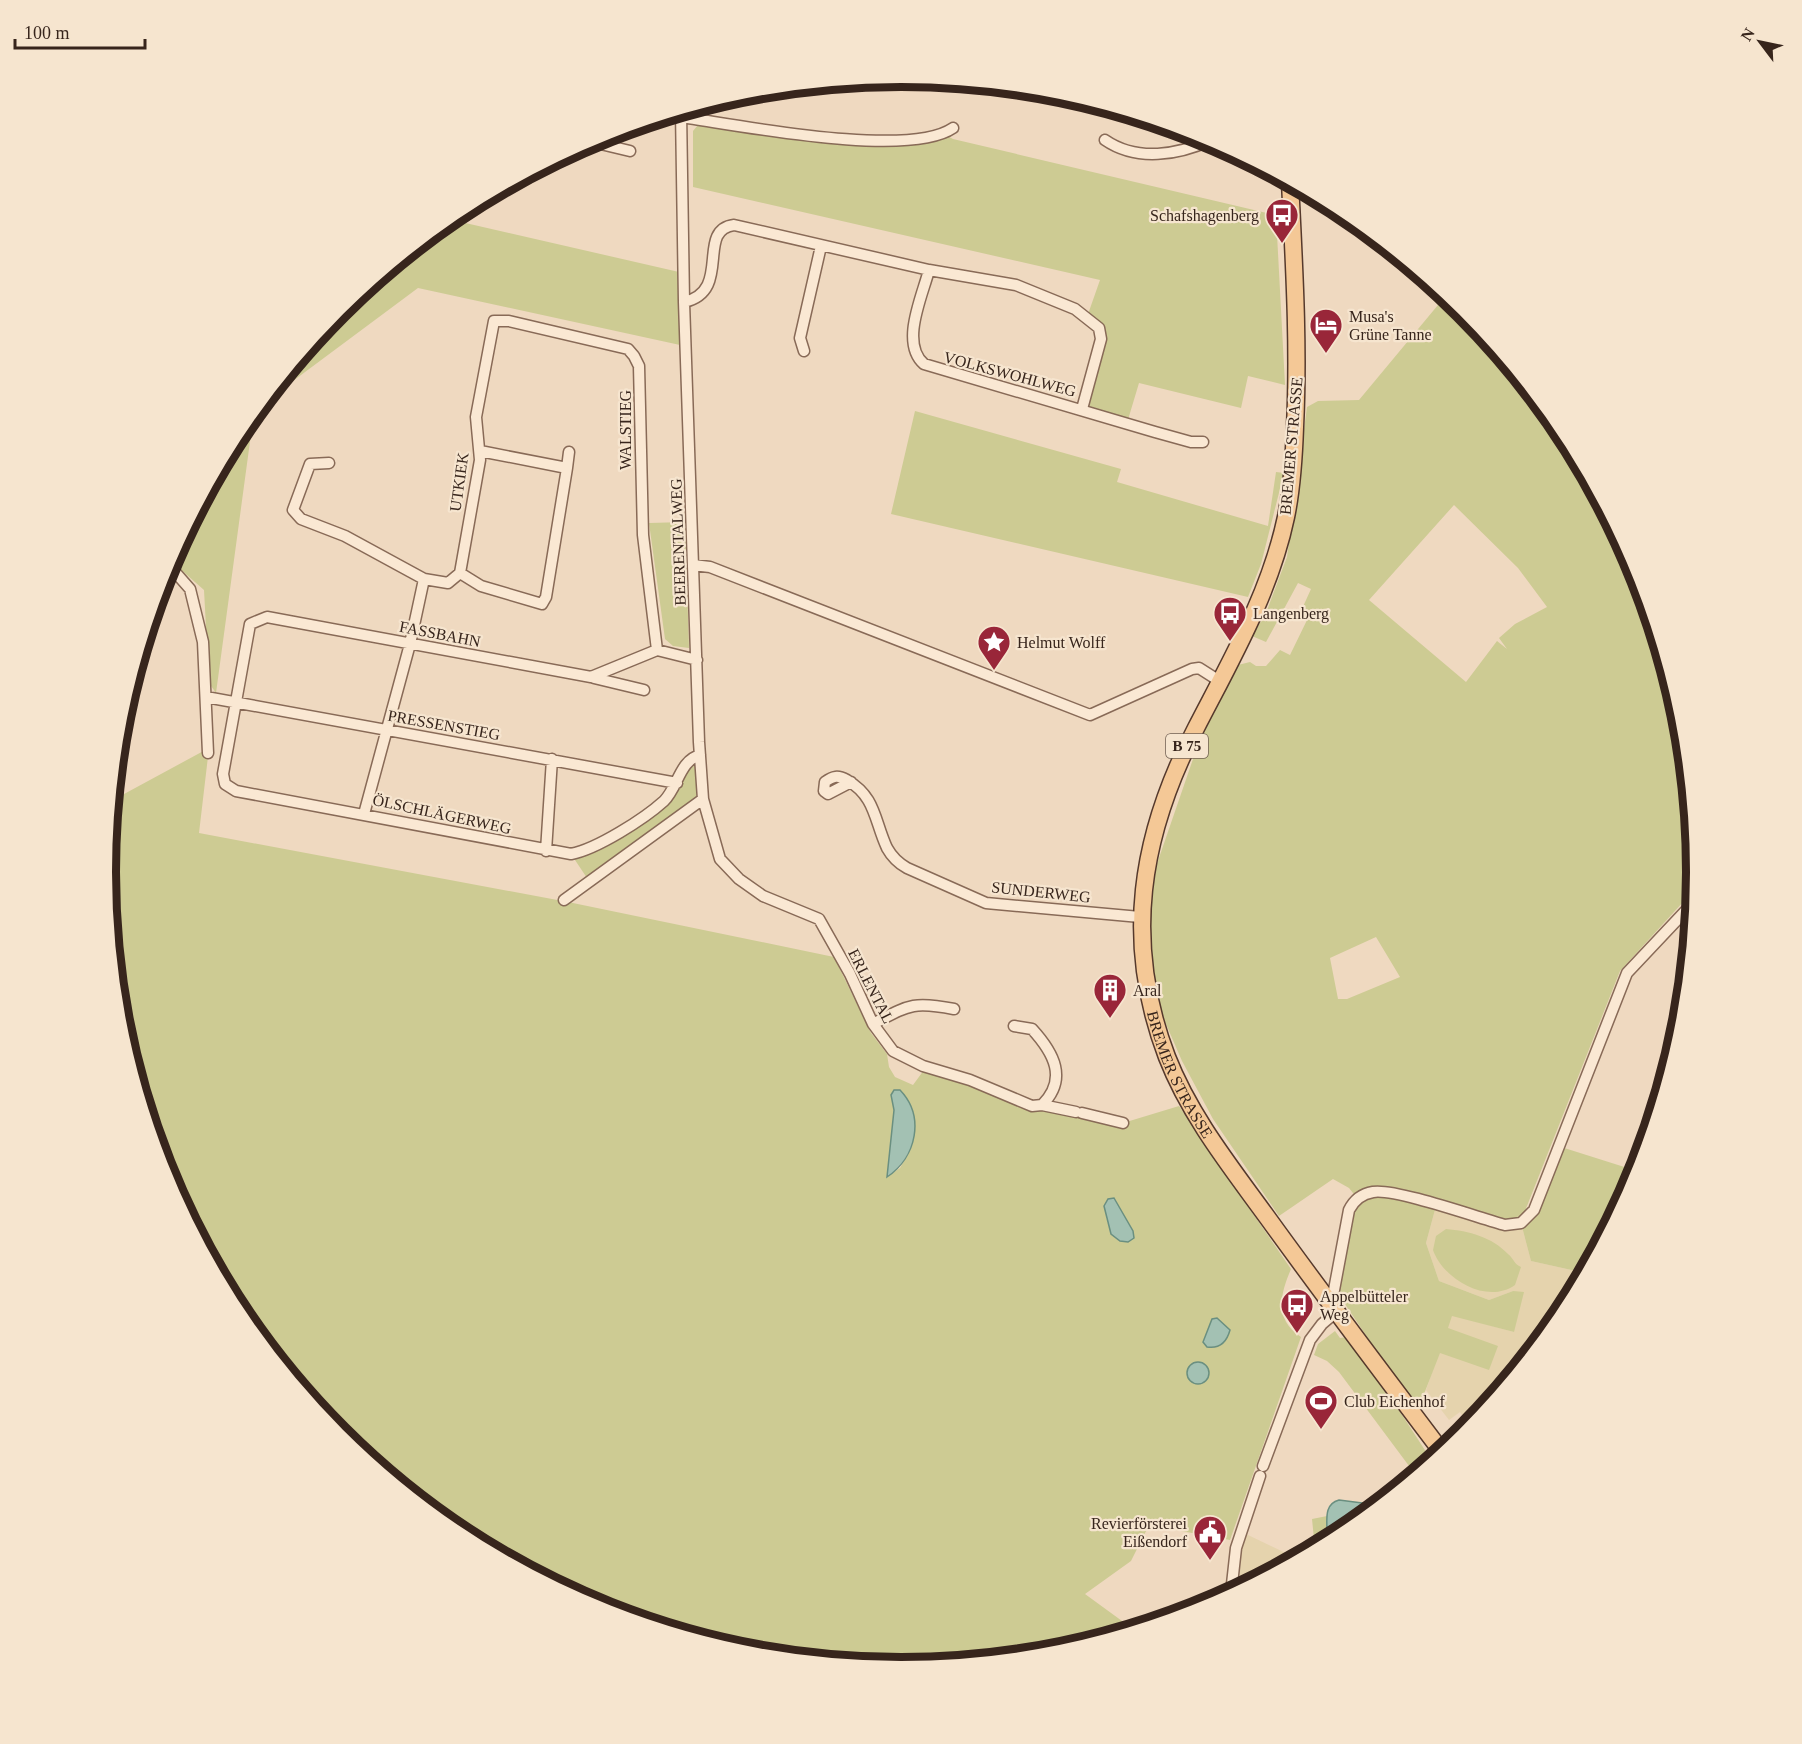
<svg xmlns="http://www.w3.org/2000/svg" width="1802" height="1744" font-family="'Times New Roman',serif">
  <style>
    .farmland { fill: #e5d3ad }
    .green { fill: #cdcb93; fill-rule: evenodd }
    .water { fill: #a3c1b3; stroke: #6a8f80; stroke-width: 1.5 }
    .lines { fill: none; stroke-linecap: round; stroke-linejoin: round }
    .street-casing { stroke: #886a57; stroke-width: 13 }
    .primary-casing { stroke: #55392c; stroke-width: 19 }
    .street { stroke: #fae8d3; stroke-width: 10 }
    .primary { stroke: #f4c896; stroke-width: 16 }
    .labels { text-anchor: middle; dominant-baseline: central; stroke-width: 4.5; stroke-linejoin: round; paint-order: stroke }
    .shield { fill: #f6e5cf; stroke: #705f52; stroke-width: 1.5 }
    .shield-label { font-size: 15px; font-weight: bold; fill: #37251c }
    .poi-label { font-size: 16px; fill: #37251c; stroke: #f6e5cf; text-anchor: start }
    .street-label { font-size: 16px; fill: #37251c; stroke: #f6e5cf }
    .rim { fill: none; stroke: #37251c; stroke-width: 8 }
  </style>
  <rect width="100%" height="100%" fill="#efd9c0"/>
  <path class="farmland" d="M1436 1206 1521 1223 1531 1261 1585 1273 1562 1314 1469 1427 1460 1412 1449 1420 1426 1390 1452 1315 1514 1332 1513 1291 1489 1300 1439 1281 1426 1243Z
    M1246 1534 1296 1558 1239 1589 1241 1551Z"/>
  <path class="green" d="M702 120 849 140 944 134 953 139 1279 216 1280 233 1277 234 1285 385 1248 376 1241 408 1139 383 1127 423 1082 409 1101 339 1087 317 1100 280 693 187V131Z
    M448 219 679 272 680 345 418 288 258 407 339 309Z
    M1385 245 1464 310 1563 430 1636 568 1681 717 1696 872 1695 889 1620 971 1521 1221 1534 1210 1558 1146 1637 1171 1636 1177 1585 1273 1531 1261 1521 1223 1436 1206 1426 1243 1439 1281 1489 1300 1513 1291 1524 1292 1514 1332 1452 1316 1448 1328 1498 1346 1489 1370 1440 1353 1417 1412 1333 1286 1357 1198 1349 1188 1333 1179 1279 1216 1213 1119 1182 1061 1150 987V884L1203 730 1238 665 1250 662 1256 666H1266L1280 650 1290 655 1309 616 1301 611 1311 589 1298 583 1266 642 1252 636 1266 613 1287 557 1307 407 1318 401 1359 400 1438 305 1383 247ZM1454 505 1518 568 1547 607 1515 624 1499 638 1507 649 1497 641 1466 682 1369 600ZM1376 937 1400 977 1347 999H1338L1330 958Z
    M915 411 1121 469 1117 482 1268 526 1276 472 1284 473 1261 564 1248 597 891 514Z
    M254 412 216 693 209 683 204 590 170 560 240 430Z
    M685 522 689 648 673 646 665 639 649 523Z
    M209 748 199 833 568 902 834 957 871 1033 887 1054 889 1067 895 1077 913 1085 924 1070 1051 1107 1123 1123 1179 1106 1291 1269C1280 1295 1274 1319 1301 1337L1230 1540 1149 1525 1131 1561 1085 1594 1133 1629 1056 1652 901 1667 745 1652 596 1607 459 1533 338 1434 239 1314 166 1176 121 1027 106 872 113 800ZM891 1095 909 1152 900 1168 888 1176 894 1110ZM1114 1198 1133 1231 1111 1234 1106 1216 1108 1199Z
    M688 761 697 765 703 799 589 881 571 854 651 811Z
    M1446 1229C1469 1231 1492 1237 1508 1254 1514 1259 1514 1264 1521 1267L1515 1285C1487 1305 1443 1279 1433 1250L1436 1236Z
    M1335 1331 1340 1338 1347 1337 1382 1384 1432 1461 1415 1474 1339 1372 1327 1361 1314 1355 1318 1344Z
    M1327 1516V1532L1334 1538 1315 1549 1312 1519Z"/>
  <path class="water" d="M894 1090H900C925 1116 917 1157 887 1177L894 1110 891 1095Z
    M1114 1198 1133 1231 1134 1238 1128 1242 1120 1241 1111 1234 1104 1206 1108 1199Z
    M1217 1318 1230 1330C1227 1341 1220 1349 1207 1347L1203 1342 1212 1319Z
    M1187 1373a11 11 0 1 1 22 0a11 11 0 1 1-22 0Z
    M1339 1500 1378 1505 1334 1538 1327 1532C1327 1519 1324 1504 1339 1500Z"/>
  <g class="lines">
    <defs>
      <path id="street" d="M681 111 684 302 699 742 703 799 720 859 739 879 763 896 819 919 850 974 873 1024 893 1051 923 1066 970 1080 1032 1106 1042 1105 1076 1112
        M681 117C738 125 908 159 953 128
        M1105 140C1137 162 1178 155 1211 140
        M588 141 630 151
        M929 270C922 297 900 343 924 364L1155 432 1191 442H1203
        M684 302C733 291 695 230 734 225L929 270 1016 285 1075 309 1099 328 1101 339 1082 409
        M804 351 800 338 821 246
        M480 451 567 468 569 452
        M329 463 310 464 293 510 301 519 345 536 424 579 448 583 460 573 480 460 476 417 494 321H509L628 349 634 356 639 366 643 535 657 650
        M168 564 190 589 203 642 208 753
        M693 565 710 567 1090 715 1192 669 1199 668 1221 682
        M460 573 481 586 542 604 546 597 567 468
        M697 660 657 650 591 677 267 617 250 624 223 774 225 784 236 791 571 854C597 849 644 819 664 801 678 787 680 760 700 755
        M594 678 644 690
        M206 697 677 783
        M851 782 828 794 824 791 825 782C833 776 838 775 847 780 876 797 874 820 887 848 892 857 898 863 907 868L986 903 1140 917
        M364 814 410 644 424 579
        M546 851 552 759
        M564 900 703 799
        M873 1024C909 1005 913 1001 954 1009
        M1014 1026 1032 1029C1054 1053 1068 1079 1042 1105
        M1082 1113 1123 1123
        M1327 1299 1334 1290 1349 1210C1354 1200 1361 1194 1373 1192 1395 1188 1479 1218 1505 1225L1521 1223 1534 1210 1627 973 1693 903
        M1263 1466 1310 1340 1322 1324 1336 1312
        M1231 1593 1236 1548 1260 1476"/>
      <g id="primary">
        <path id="s1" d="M1290 182C1294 264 1299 345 1295 427 1294 456 1292 488 1286 517 1270 593 1231 660 1196 728 1140 836 1123 942 1167 1057 1190 1116 1230 1166 1267 1217 1324 1296 1383 1374 1442 1452"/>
      </g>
    </defs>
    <use href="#street" class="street-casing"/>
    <use href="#primary" class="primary-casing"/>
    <use href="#street" class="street"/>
    <use href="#primary" class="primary"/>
  </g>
  <defs>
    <symbol id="bus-pin" viewBox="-11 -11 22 30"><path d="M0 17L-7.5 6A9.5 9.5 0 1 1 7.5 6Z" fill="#992639" stroke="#f6e5cf"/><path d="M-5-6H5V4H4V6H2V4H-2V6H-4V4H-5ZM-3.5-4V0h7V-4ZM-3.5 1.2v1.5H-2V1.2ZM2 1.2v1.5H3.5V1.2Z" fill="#fff"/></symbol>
    <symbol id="hotel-pin" viewBox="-11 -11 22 30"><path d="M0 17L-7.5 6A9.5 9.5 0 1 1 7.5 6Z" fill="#992639" stroke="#f6e5cf"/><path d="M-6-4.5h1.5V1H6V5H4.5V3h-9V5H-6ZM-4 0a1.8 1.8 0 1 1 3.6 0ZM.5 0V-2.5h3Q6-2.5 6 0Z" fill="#fff"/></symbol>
    <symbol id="sight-pin" viewBox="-11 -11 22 30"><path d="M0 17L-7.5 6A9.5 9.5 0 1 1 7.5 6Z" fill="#992639" stroke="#f6e5cf"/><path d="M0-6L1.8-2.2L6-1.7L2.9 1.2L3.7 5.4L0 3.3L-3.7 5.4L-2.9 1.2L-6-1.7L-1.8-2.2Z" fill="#fff"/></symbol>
    <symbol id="building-pin" viewBox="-11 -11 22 30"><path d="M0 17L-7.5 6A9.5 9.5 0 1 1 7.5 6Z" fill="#992639" stroke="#f6e5cf"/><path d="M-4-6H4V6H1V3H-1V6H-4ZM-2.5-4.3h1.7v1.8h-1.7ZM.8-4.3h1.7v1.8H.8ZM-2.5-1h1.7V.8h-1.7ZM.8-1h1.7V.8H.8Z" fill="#fff"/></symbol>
    <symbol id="stadium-pin" viewBox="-11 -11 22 30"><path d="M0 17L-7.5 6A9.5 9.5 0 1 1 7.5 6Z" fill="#992639" stroke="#f6e5cf"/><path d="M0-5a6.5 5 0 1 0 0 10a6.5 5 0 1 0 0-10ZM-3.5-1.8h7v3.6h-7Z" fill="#fff"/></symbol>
    <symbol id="civic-pin" viewBox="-11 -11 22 30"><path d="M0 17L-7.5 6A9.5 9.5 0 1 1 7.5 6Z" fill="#992639" stroke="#f6e5cf"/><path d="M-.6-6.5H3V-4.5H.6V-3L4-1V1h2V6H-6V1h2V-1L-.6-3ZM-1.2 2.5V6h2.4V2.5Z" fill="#fff"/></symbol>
  </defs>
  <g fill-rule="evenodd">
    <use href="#bus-pin" x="1263" y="196" width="38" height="52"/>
    <use href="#hotel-pin" x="1307" y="306" width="38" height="52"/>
    <use href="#bus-pin" x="1211" y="594" width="38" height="52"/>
    <use href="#sight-pin" x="975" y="623" width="38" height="52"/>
    <use href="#building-pin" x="1091" y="971" width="38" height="52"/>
    <use href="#bus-pin" x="1278" y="1286" width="38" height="52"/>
    <use href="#stadium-pin" x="1302" y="1382" width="38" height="52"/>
    <use href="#civic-pin" x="1191" y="1513" width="38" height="52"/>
  </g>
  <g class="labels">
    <rect class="shield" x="1166" y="734" width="42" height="24" rx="4.5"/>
    <g class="shield-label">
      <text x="1187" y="746">B 75</text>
    </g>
    <g class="poi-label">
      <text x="1259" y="215" text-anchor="end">Schafshagenberg</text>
      <text x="1349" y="316">Musa's<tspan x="1349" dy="18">Grüne Tanne</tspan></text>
      <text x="1253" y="613">Langenberg</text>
      <text x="1017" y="642">Helmut Wolff</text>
      <text x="1133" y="990">Aral</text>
      <text x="1320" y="1296">Appelbütteler<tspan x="1320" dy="18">Weg</tspan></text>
      <text x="1344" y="1401">Club Eichenhof</text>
      <text x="1187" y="1523" text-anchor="end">Revierförsterei<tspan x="1187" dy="18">Eißendorf</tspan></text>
    </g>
    <g class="street-label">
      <text transform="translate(1010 374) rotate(15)">VOLKSWOHLWEG</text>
      <text transform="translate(625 430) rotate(-90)">WALSTIEG</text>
      <text transform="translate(1291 446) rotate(-85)">BREMER STRASSE</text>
      <text transform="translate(459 482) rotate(-82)">UTKIEK</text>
      <text transform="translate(678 542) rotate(-92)">BEERENTALWEG</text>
      <text transform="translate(440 634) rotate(11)">FASSBAHN</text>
      <text transform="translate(444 725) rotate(10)">PRESSENSTIEG</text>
      <text transform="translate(442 814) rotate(12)">ÖLSCHLÄGERWEG</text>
      <text transform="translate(1041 892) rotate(6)">SUNDERWEG</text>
      <text transform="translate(871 986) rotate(63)">ERLENTAL</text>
      <text stroke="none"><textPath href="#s1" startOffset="928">BREMER STRASSE</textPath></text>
    </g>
  </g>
  <path d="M0 0H1802V1744H0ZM116 872a785 785 0 1 1 1570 0a785 785 0 1 1-1570 0Z" fill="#f6e5cf" fill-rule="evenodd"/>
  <path class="rim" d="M116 872a785 785 0 1 1 1570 0a785 785 0 1 1-1570 0Z"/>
  <g transform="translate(1760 42) rotate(302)" stroke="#f6e5cf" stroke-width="4.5" paint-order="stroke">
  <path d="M0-4.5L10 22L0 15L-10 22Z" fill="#37251c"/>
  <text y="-9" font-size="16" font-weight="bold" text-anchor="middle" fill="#37251c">N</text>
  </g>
  <path d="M15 39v9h130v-9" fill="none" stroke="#37251c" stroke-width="3"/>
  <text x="24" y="39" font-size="18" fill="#37251c" stroke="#f6e5cf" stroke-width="4.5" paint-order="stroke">100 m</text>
</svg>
